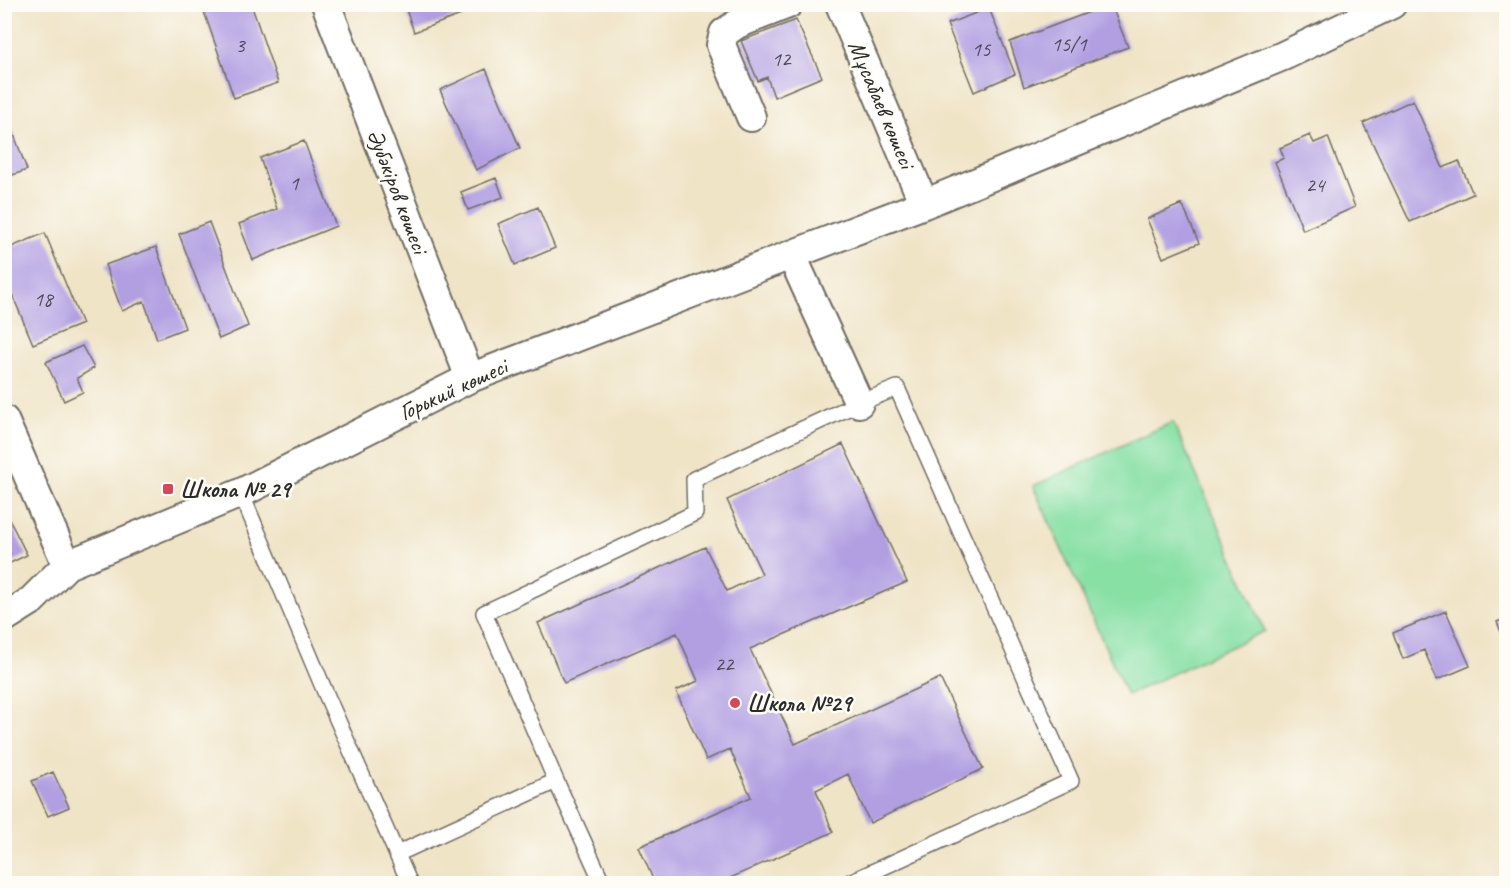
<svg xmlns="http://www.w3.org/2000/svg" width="1511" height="888" font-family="Caveat,sans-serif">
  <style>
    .green { fill: #88e0a5; stroke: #5a8668; stroke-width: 1.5 }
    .building { fill: #b19fe2 }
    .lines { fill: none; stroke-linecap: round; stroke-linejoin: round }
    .service-casing { stroke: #706c62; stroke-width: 18 }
    .minor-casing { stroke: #706c62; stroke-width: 32 }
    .service { stroke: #fff; stroke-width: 15 }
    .minor { stroke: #fff; stroke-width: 28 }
    .poi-dot { fill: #d1495b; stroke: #fdfcf7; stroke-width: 2 }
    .labels { text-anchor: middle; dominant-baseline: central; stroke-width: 5; stroke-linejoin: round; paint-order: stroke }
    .number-label { font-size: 21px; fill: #4c4859 }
    .street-label { font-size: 24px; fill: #2b2b2b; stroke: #fdfcf7 }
    .poi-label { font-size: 24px; font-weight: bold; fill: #2b2b2b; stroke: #fdfcf7; text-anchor: start }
  </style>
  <rect width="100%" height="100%" fill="#fdfcf7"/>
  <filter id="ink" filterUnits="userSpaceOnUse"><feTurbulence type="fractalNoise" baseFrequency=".0167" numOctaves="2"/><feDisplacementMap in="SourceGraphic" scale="12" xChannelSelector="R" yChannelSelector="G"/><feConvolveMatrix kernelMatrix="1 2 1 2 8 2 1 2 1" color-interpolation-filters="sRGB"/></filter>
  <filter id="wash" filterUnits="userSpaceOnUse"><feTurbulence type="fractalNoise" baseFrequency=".008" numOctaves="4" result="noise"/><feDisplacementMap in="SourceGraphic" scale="24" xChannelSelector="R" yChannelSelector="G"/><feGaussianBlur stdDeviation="1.35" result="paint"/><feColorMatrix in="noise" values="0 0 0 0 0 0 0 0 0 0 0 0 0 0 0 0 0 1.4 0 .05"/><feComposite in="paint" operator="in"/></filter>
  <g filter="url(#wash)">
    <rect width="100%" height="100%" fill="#f0e4c7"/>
    <path class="green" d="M1173 422 1265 631 1127 695 1033 486Z"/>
    <g id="blocks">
      <path class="building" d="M208 4H251L278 83 234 98 202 6Z
        M404 4H457L461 15 414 32Z
        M1111 4 1128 47 1024 87 1010 42Z
        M989 8 1015 74 974 92 947 24Z
        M796 20 822 77 774 97 767 77 758 81 741 41Z
        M486 69 520 148 476 170 440 90Z
        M1413 100 1443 168 1459 161 1473 194 1410 222 1363 123Z
        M4 107 27 170 4 178Z
        M1310 135 1314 143 1328 137 1355 207 1303 230 1275 162 1284 158 1280 148Z
        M304 141 336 226 253 260 239 224 277 209 260 158Z
        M496 178 503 197 468 210 461 192Z
        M1182 204 1199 243 1163 258 1147 219Z
        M538 207 555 248 515 265 498 224Z
        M209 222 248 326 219 339 179 234Z
        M45 233 82 324 33 344 4 275V250Z
        M156 247 185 328 157 339 144 301 122 311 105 265Z
        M82 346 94 368 77 378 83 392 64 401 46 362Z
        M843 444 907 582 750 649 795 744 940 678 983 769 870 823 848 774 816 790 833 832 717 884H655L639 847 751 797 730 749 706 760 676 691 698 681 677 633 564 683 538 623 705 547 727 591 762 574 727 500Z
        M4 509 27 555 4 566Z
        M1446 611 1470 666 1437 680 1424 650 1403 659 1393 633Z
        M1506 618V644L1497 622Z
        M53 772 69 807 48 816 32 781Z"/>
    </g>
  </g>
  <g filter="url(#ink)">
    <use href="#blocks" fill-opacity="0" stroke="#706c62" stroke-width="1.5"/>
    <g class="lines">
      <defs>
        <path id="service" d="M241 493 326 694 410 884
          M397 854 556 781
          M603 884 556 781 484 613 695 513 694 479 859 403 897 388 1071 781 846 884"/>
        <path id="minor" d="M326 4 470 378
          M840 4 924 204
          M751 117 721 45 724 33 737 24 788 4
          M792 256 859 403
          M4 420 67 565
          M4 618 31 601 67 565 241 493 470 378 924 204 1283 56 1392 4"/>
      </defs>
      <use href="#service" class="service-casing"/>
      <use href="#minor" class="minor-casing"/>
      <use href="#service" class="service"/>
      <use href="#minor" class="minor"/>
    </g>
  </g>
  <g class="poi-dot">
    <rect x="162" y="483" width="12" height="12" rx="3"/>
    <circle cx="735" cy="703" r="6"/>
  </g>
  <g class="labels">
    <g class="number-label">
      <text x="1069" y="44">15/1</text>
      <text x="240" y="45">3</text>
      <text x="981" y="49">15</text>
      <text x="781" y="59">12</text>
      <text x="294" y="183">1</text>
      <text x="1315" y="185">24</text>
      <text x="43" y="299">18</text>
      <text x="724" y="664">22</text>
    </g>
    <g class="street-label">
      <text transform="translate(882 104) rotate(67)">Мұсабаев көшесі</text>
      <text transform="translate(398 191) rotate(69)">Әубәкіров көшесі</text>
      <text transform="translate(453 389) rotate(-25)">Горький көшесі</text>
    </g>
    <g class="poi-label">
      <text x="180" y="489">Школа № 29</text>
      <text x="747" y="703">Школа №29</text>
    </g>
  </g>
  <rect width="1511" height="888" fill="none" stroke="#fdfcf7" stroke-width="24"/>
</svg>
